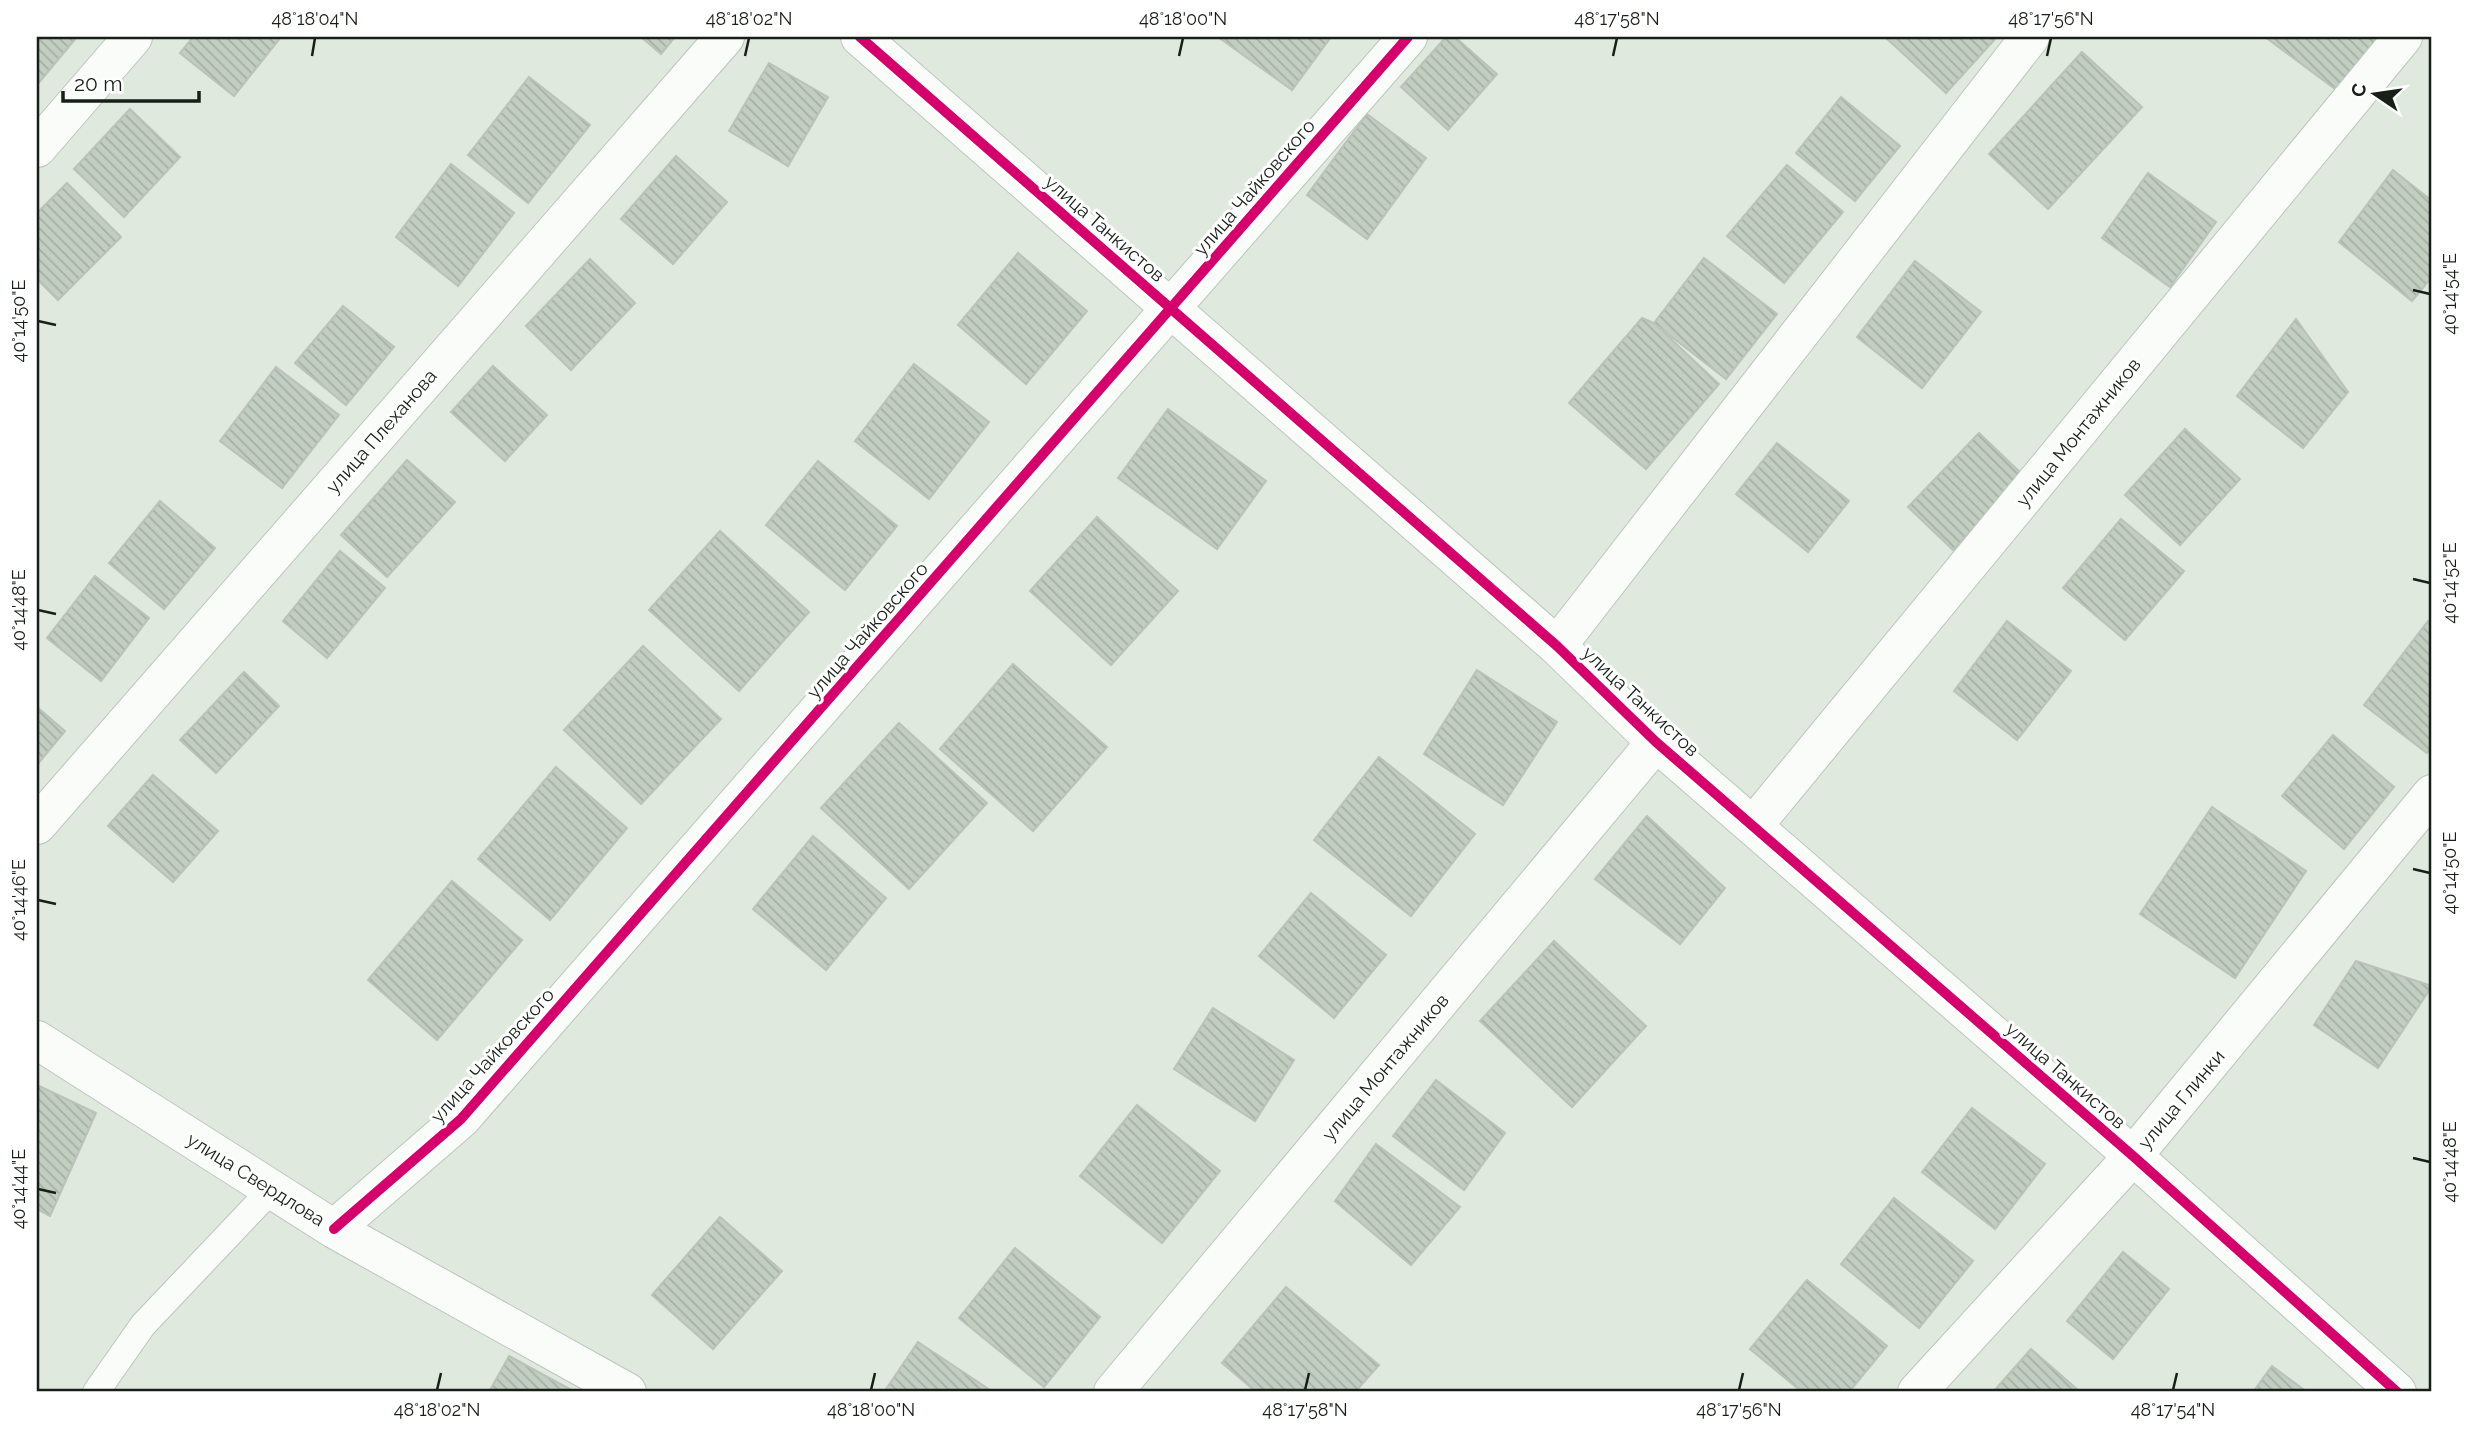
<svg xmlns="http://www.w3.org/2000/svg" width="2469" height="1429" font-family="Raleway,sans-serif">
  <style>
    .building { fill: url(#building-back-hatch); stroke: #bac2ba; stroke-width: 2 }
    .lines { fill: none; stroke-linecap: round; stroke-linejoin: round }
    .lane-casing { stroke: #bdc5bd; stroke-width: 28 }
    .street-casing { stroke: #bdc5bd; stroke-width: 40 }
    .lane { stroke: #fafcfa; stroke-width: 26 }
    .street { stroke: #fafcfa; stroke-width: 38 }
    .cycleway-casing { stroke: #fff; stroke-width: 15 }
    .cycleway { stroke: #d6006c; stroke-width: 10 }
    .ticks { fill: none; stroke: #181f18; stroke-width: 2.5 }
    .labels { text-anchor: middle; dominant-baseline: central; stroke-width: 6; stroke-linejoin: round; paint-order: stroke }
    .street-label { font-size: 19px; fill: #181f18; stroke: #fff }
    .neatline { fill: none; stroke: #181f18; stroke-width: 2.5 }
    .ticks-label { font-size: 18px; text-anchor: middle; fill: #181f18 }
  </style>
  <defs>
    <pattern id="building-back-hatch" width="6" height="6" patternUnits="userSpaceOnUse" patternTransform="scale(1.75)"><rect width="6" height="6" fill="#c1cec0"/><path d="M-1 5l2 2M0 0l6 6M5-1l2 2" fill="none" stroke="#a5b0a4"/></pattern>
  </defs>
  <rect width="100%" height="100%" fill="#dfe9de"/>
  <path class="building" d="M37 37H77L37 85Z
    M193 37H281L234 96 180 53Z
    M641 37H675L661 54Z
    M1218 37H1331L1292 90Z
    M1446 37H1455L1497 74 1448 130 1401 87Z
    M1885 37H1997L1946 93Z
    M2265 37H2390L2346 97Z
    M2082 52 2142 107 2048 209 1989 154Z
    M769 63 828 97 788 166 729 131Z
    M529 77 590 125 528 203 468 155Z
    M1841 97 1900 146 1855 201 1796 153Z
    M130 109 180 157 124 217 74 169Z
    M1367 114 1426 158 1367 239 1307 195Z
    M676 156 727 202 673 264 621 219Z
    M451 164 514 213 458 286 396 237Z
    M1787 165 1843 212 1784 283 1727 236Z
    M2393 170 2432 201V277L2412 301 2339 242Z
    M2148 173 2216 222 2170 287 2102 238Z
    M67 183 121 237 58 300 37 279V213Z
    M1018 253 1087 311 1026 384 958 325Z
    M1704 258 1777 314 1726 379 1654 323Z
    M590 259 635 303 571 370 526 326Z
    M1915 261 1981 312 1922 388 1857 337Z
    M343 306 394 347 346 405 295 363Z
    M1642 318 1654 323 1719 384 1646 469 1569 403Z
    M2296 319 2348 392 2303 448 2237 396Z
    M914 364 989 422 929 499 855 441Z
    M493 366 547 415 505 461 451 412Z
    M276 367 339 415 282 488 220 441Z
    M1168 409 1266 481 1217 549 1118 478Z
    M2185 429 2240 479 2180 545 2125 495Z
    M1979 433 2024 476 1953 550 1908 507Z
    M1777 443 1849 501 1808 552 1736 494Z
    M407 460 455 502 387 577 341 535Z
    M818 461 897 526 845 590 766 525Z
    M160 501 215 548 164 609 109 563Z
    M1097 517 1178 591 1111 665 1030 591Z
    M2121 519 2184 571 2125 640 2063 588Z
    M720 531 809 612 739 691 649 610Z
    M340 551 385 588 327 658 283 621Z
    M95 576 149 618 101 681 47 638Z
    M2007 621 2071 671 2017 740 1954 691Z
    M2428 621 2432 624V747L2427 753 2364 705Z
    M643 646 721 719 641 804 564 730Z
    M1013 664 1107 747 1033 831 940 749Z
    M1477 670 1557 722 1503 805 1424 754Z
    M244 672 279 706 216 773 180 740Z
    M37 707 65 731 37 765Z
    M899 723 987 803 909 889 821 808Z
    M2333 735 2394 787 2344 849 2282 796Z
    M1379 757 1475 834 1411 916 1314 840Z
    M556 767 627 828 550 920 478 859Z
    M153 775 218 831 173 882 108 826Z
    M2212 807 2306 871 2235 978 2140 914Z
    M1647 816 1725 888 1680 944 1595 879Z
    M813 836 886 898 826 970 753 909Z
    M452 881 522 940 437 1040 368 980Z
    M1311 893 1386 955 1334 1018 1259 956Z
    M1554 941 1646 1026 1572 1107 1480 1021Z
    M2356 961 2432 986 2378 1068 2314 1025Z
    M1213 1008 1294 1060 1255 1121 1174 1069Z
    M1436 1080 1505 1133 1464 1190 1393 1136Z
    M37 1085 96 1113 50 1216 37 1209Z
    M1137 1105 1220 1171 1162 1243 1080 1176Z
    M1972 1108 2045 1164 1995 1229 1922 1172Z
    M1376 1144 1460 1207 1411 1265 1335 1201Z
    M1894 1198 1973 1261 1919 1328 1841 1264Z
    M720 1217 782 1271 713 1349 652 1295Z
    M1015 1248 1100 1317 1044 1387 959 1318Z
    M2123 1252 2169 1289 2113 1359 2067 1321Z
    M1807 1280 1887 1346 1849 1392H1802L1750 1349Z
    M1286 1287 1379 1365 1355 1392H1256L1222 1363Z
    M918 1342 993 1392H884Z
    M2031 1349 2078 1390 2076 1392H1993Z
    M509 1356 575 1392H489Z
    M2272 1366 2307 1392H2253Z"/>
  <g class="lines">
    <defs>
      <path id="lane" d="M96 1392 143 1325 272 1189"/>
      <path id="street" d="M860 37 1557 646 1656 742 2133 1156 2397 1392
        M37 148 133 37
        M1557 646 2030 37
        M37 825 725 37
        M1753 826 2403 37
        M37 1040 334 1229 627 1392
        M334 1229 461 1119 1408 37
        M1113 1392 1656 742
        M1917 1392 2133 1156 2432 794"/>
    </defs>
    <use href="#lane" class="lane-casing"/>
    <use href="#street" class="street-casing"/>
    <use href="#lane" class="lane"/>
    <use href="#street" class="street"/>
    <defs>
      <path id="cycleway" d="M860 37 1557 646 1656 742 2133 1156 2397 1392
        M334 1229 461 1119 1408 37"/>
    </defs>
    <use href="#cycleway" class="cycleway-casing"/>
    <use href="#cycleway" class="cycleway"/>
  </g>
  <path class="ticks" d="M312 56 315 38M745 56 749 38M1179 56 1183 38M1613 56 1617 38M2047 56 2051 38M2413 290 2430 294M38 321 56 325M2413 579 2430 583M38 610 56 614M2413 869 2430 873M38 900 56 904M2413 1158 2430 1162M38 1189 56 1193M437 1390 441 1373M871 1390 875 1373M1305 1390 1309 1373M1739 1390 1743 1373M2173 1390 2177 1373"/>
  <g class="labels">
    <g class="street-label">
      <text transform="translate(1254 187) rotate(-49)">улица Чайковского</text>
      <text transform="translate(1105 228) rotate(41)">улица Танкистов</text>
      <text transform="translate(381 431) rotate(-49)">улица Плеханова</text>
      <text transform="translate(2078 432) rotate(-51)">улица Монтажников</text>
      <text transform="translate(867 630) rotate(-49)">улица Чайковского</text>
      <text transform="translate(1641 701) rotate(43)">улица Танкистов</text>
      <text transform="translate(492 1055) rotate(-48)">улица Чайковского</text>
      <text transform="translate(1385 1067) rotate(-50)">улица Монтажников</text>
      <text transform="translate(2066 1075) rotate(41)">улица Танкистов</text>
      <text transform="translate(2181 1099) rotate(-50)">улица Глинки</text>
      <text transform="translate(256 1179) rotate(32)">улица Свердлова</text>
    </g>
  </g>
  <rect width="2469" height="1429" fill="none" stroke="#ffffff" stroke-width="77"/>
  <g transform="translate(2375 94) rotate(283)" stroke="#ffffff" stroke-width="5" paint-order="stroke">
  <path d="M0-5L12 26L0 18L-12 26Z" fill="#181f18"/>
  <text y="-10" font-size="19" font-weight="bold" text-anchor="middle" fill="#181f18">С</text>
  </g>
  <path d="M63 91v10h136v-10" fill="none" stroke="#181f18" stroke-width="3.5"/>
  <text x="74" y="91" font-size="21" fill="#181f18" stroke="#ffffff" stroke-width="5" paint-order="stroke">20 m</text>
  <rect x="38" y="38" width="2392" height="1352" class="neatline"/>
  <g class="ticks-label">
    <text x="315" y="25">48°18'04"N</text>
    <text x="749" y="25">48°18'02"N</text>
    <text x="1183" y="25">48°18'00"N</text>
    <text x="1617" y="25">48°17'58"N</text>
    <text x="2051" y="25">48°17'56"N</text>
    <text transform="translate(2450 294) rotate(-90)" y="6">40°14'54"E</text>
    <text transform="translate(19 321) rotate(-90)" y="6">40°14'50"E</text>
    <text transform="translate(2450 583) rotate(-90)" y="6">40°14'52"E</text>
    <text transform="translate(19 610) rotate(-90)" y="6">40°14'48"E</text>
    <text transform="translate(2450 873) rotate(-90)" y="6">40°14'50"E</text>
    <text transform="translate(19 900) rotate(-90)" y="6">40°14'46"E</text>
    <text transform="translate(2450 1162) rotate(-90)" y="6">40°14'48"E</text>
    <text transform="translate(19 1189) rotate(-90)" y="6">40°14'44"E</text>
    <text x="437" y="1416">48°18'02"N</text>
    <text x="871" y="1416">48°18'00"N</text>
    <text x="1305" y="1416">48°17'58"N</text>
    <text x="1739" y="1416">48°17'56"N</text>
    <text x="2173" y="1416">48°17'54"N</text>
  </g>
</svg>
